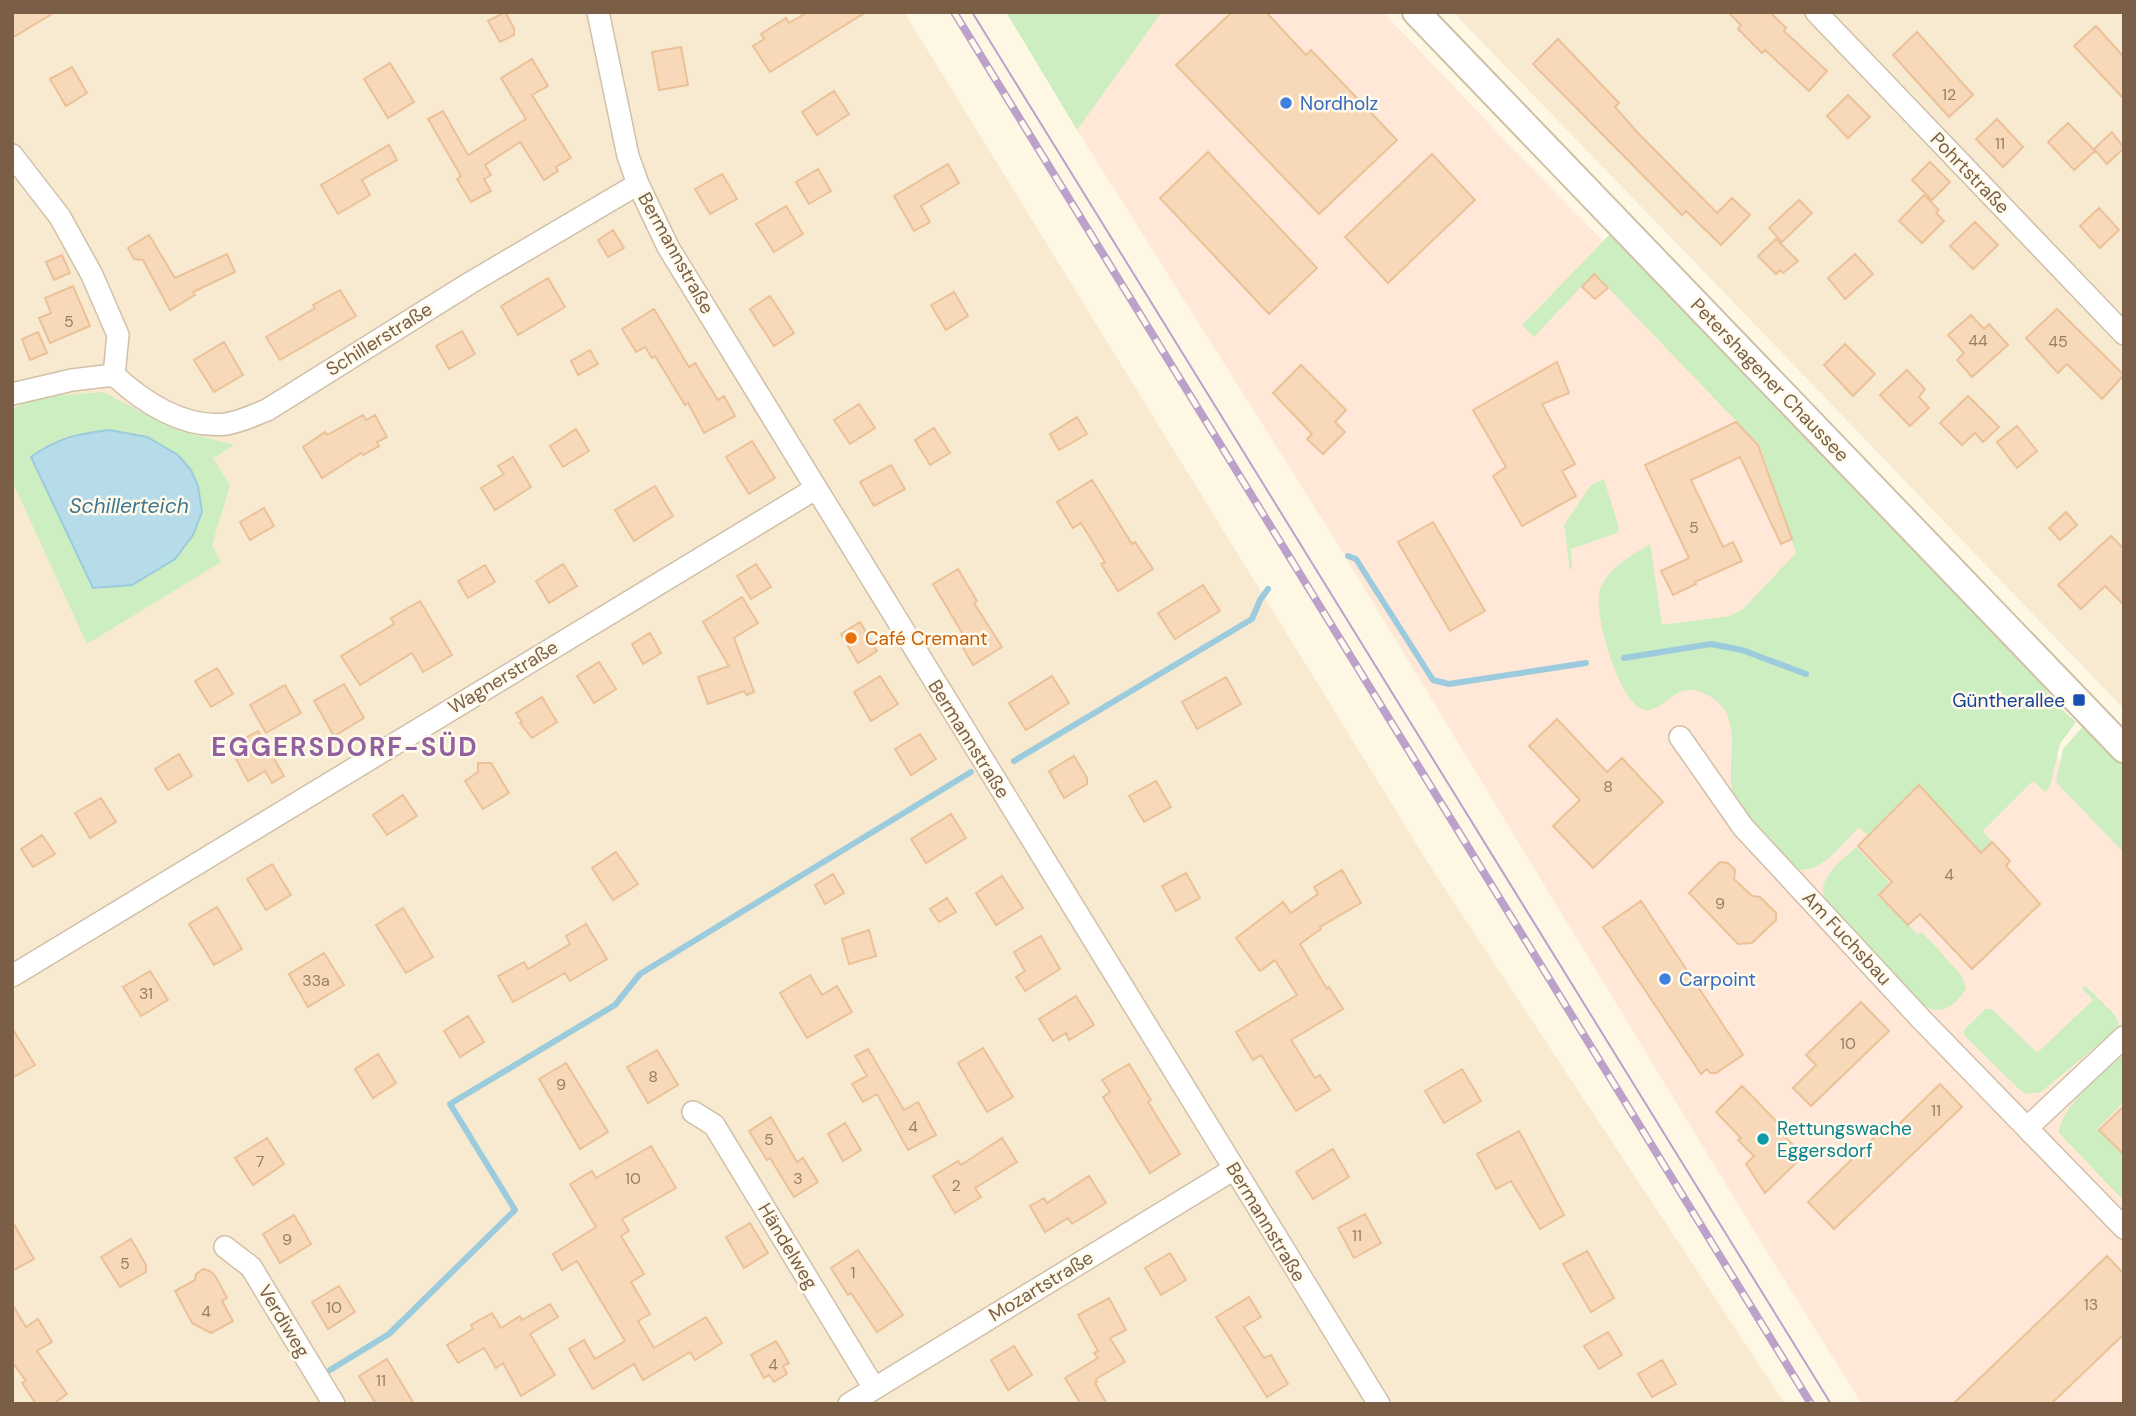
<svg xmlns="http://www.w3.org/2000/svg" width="2136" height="1416" font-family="'DM Sans',sans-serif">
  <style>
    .residential { fill: #f7ead1 }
    .commercial { fill: #ffe8d7 }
    .green { fill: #cdeec0 }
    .water { fill: #b6dcea; stroke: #9bcbdd; stroke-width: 2 }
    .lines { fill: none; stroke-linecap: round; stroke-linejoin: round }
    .stream { stroke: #9bcbdd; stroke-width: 6 }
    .building { fill: #f7d9b9; stroke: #ebc197; stroke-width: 2 }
    .minor-casing { stroke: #d1c0a8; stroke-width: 24 }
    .tertiary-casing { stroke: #d1c0a8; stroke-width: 30 }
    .minor { stroke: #fff; stroke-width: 21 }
    .tertiary { stroke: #fff; stroke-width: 26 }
    .tram { stroke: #bca1ca; stroke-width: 2 }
    .rail-casing { stroke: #bca1ca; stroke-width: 8 }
    .rail { stroke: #fffaec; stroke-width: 5; stroke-dasharray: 16; stroke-linecap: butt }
    .shop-dot { fill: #3f7fe0; stroke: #fffaec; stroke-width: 2.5 }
    .food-dot { fill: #e8710a; stroke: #fffaec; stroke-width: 2.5 }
    .transit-dot { fill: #1a4fb4; stroke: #fffaec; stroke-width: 2.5 }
    .culture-dot { fill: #0f9aa8; stroke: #fffaec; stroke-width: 2.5 }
    .labels { text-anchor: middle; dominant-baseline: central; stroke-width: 5; stroke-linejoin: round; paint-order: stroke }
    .number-label { font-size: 16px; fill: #997e63 }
    .shop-label { font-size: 19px; fill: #366cbe; stroke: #fffaec; text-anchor: start }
    .street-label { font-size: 19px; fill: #7a5f46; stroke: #fffaec }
    .food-label { font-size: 19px; fill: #c56008; stroke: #fffaec; text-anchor: start }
    .transit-label { font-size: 19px; fill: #164399; stroke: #fffaec; text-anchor: end }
    .culture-label { font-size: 19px; fill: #0d838f; stroke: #fffaec; text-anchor: start }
    .water-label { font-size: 21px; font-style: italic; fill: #3d7890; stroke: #fffaec }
    .district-label { font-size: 26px; font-weight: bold; letter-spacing: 2px; fill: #91619e; stroke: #fffaec }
  </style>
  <rect width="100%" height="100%" fill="#fef7e4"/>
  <path class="residential" d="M12 12H904L1430 866 1785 1404H12Z
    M1453 12H2124V709L1716 284Z"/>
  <path class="commercial" d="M1159 12H1383L1538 175 1700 339 1963 659 2124 827V1404H1862L1756 1234 1329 530 1077 130Z"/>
  <path class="green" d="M1006 12H1162L1077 130Z
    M1614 230 2048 685 2045 689 2052 698V700L2076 722 2060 744 2050 787 2045 792 2033 781 1983 831 1992 842 1981 853 1919 786 1868 836 1859 827C1842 844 1819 878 1792 868 1781 855 1738 811 1734 799 1725 771 1740 735 1724 709 1719 702 1711 696 1703 693 1674 680 1664 713 1645 710 1620 706 1595 618 1599 595 1602 571 1632 555 1650 544L1662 625 1730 616 1743 609 1796 553 1760 446 1594 273 1534 337 1522 325Z
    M103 392 177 430 234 445 213 458 230 485 212 545 221 562 87 644 12 481V409L39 397Z
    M1604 479 1619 528 1617 533 1571 549 1572 569 1570 570 1564 525 1591 485Z
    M2087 722 2124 764V853L2056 782 2063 749Z
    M1856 847 1890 883 1879 895 1918 935 1922 932 1962 976 1966 988C1959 1003 1940 1018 1924 1005L1826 901C1814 879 1842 861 1856 847Z
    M2086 986 2115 1015 2119 1024 2117 1029 2041 1092 2026 1094 2020 1090 1964 1035V1030L1985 1009H1992L2037 1053 2093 1000 2082 988Z
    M2124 1050V1102L2097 1129 2124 1157V1201L2059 1133C2060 1107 2106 1070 2124 1050Z"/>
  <path class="water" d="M109 430 147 437 178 455 191 470 198 486 202 512 193 535 175 559 132 585 93 588 31 457C57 438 77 434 109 430Z"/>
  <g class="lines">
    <path class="stream" d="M1348 556 1356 559 1433 680 1449 684 1586 663
      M1624 658 1711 644 1742 650 1806 674
      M1014 761 1252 619 1260 600 1268 589
      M330 1370 389 1334 515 1210 450 1104 615 1005 640 974 971 772"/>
  </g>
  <path class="building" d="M12 12H55L12 38Z
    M505 12 514 28V35L500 42 488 21Z
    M808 12H866L770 72 753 46 764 39 761 34 786 18 789 23Z
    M1232 12H1266L1306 55 1311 50 1397 140 1319 214 1176 65Z
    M1728 12H1770L1786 28 1784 31 1827 71 1809 91 1765 50 1762 53 1738 29 1741 25Z
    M2096 26 2124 57V99L2074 46Z
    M1917 32 1973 95 1949 117 1893 55Z
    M1558 39 1619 103 1615 107 1637 132 1717 213 1732 198 1750 215 1721 245 1686 211 1682 215 1533 64Z
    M681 47 688 85 659 90 652 52Z
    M532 59 548 86 532 95 571 158 556 167 558 171 544 180 520 142 485 165 491 175 484 179 491 191 471 202 457 179 461 176 428 119 443 111 468 155 526 119 501 78Z
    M390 63 414 102 388 118 364 79Z
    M72 67 87 93 66 106 50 79Z
    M834 91 849 114 817 135 802 112Z
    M1848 95 1870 117 1848 138 1827 116Z
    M1997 119 2023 147 2003 167 1976 139Z
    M2068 123 2095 151 2074 170 2048 142Z
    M2112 132 2124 148 2107 164 2094 149Z
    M389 145 397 160 362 180 370 195 338 214 321 185Z
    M1208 152 1317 268 1269 314 1160 198Z
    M1432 154 1475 200 1388 283 1345 237Z
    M1930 162 1950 182 1932 200 1912 180Z
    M948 164 959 183 921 206 930 222 914 231 894 196Z
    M818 169 831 191 809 204 796 182Z
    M722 174 737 199 710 214 695 189Z
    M1924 195 1939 210 1936 213 1944 221 1922 243 1899 221Z
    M1799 200 1812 213 1782 242 1769 228Z
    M786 206 803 234 774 252 756 224Z
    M2099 208 2119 230 2100 248 2080 226Z
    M1975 222 1998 245 1973 269 1950 246Z
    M613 230 624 248 608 257 598 240Z
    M149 235 175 278 227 254 235 272 193 292 195 295 170 310 143 260 134 259 128 248Z
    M1776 239 1798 261 1783 273 1780 270 1776 274 1758 256Z
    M1855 254 1873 274 1845 299 1828 278Z
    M62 255 70 273 54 280 46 262Z
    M1594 274 1608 288 1595 299 1582 287Z
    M548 278 565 307 518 335 501 306Z
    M73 286 90 326 50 343 39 318 51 313 45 298Z
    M340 290 356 316 280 360 266 337 315 308 313 305Z
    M954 292 968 316 946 330 931 305Z
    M770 296 794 333 774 346 750 309Z
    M654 309 689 367 695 363 718 400 724 396 735 416 704 433 688 403 685 405 655 356 652 358 645 347 636 352 622 329Z
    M2057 309 2124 375 2102 399 2067 364 2058 373 2026 338Z
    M1971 315 1984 329 1989 324 2008 345 1972 377 1957 360 1964 353 1948 335Z
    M462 331 475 354 449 369 436 346Z
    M38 332 47 353 30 360 22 339Z
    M224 342 243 375 214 392 194 360Z
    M1845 344 1875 374 1853 396 1824 365Z
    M590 350 598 364 578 375 571 361Z
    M1557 362 1569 393 1542 404 1575 464 1562 471 1576 496 1522 526 1493 476 1506 467 1473 410Z
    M1301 365 1346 410 1335 422 1345 432 1323 454 1307 439 1312 434 1273 393Z
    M1907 370 1925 389 1919 397 1929 408 1910 426 1880 395Z
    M1968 396 1999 427 1983 442 1975 433 1962 445 1940 423Z
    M859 404 875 428 850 444 834 420Z
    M363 415 366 420 375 415 387 437 377 442 379 446 363 455 361 453 322 478 303 447 325 432 327 435Z
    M1077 417 1087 434 1059 450 1050 434Z
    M1736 422 1758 445 1792 539 1781 544 1740 457 1691 480 1723 547 1733 542 1742 561 1695 582 1696 584 1673 595 1661 571 1689 558 1645 465Z
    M2017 426 2037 451 2017 468 1997 442Z
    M934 428 950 453 930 465 915 440Z
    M576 429 589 451 563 467 550 446Z
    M752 441 775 478 749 494 726 457Z
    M513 457 531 487 495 510 481 488 504 474 498 466Z
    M891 465 905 489 874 506 860 482Z
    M1092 480 1132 544 1135 542 1153 569 1118 591 1101 564 1105 562 1081 523 1073 528 1057 502Z
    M655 486 673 516 634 541 615 510Z
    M264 508 274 526 250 540 240 522Z
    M2066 512 2077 525 2060 540 2049 528Z
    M1433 522 1485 611 1450 631 1398 542Z
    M2111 536 2124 549V605L2105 586 2081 609 2058 585Z
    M563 564 577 586 549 603 536 581Z
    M756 564 771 587 751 599 737 576Z
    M485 565 495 582 468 598 458 581Z
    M958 569 977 601 974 603 1002 647 973 665 958 639 964 636 933 584Z
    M1203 585 1220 611 1175 639 1158 613Z
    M742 597 758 623 734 638 754 692 747 695 744 691 708 704 698 677 729 666 703 622Z
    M420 601 452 655 423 672 412 653 360 685 341 656 394 624 391 618Z
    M860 622 877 651 858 663 841 634Z
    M650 633 661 653 643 664 632 644Z
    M599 662 616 689 594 703 577 676Z
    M217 668 233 694 211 707 195 681Z
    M880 676 898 704 871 721 854 692Z
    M1052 676 1069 703 1026 730 1009 703Z
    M1226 677 1241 704 1197 729 1182 702Z
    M344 684 364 718 334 736 314 701Z
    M285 685 301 713 266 733 250 705Z
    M542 697 557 722 532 738 520 723 522 722 516 713Z
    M1557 719 1607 772 1622 758 1663 802 1593 868 1553 826 1580 800 1529 746Z
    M258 731 284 776 272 783 265 771 248 781 234 755 249 746 244 739Z
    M920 734 936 759 911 775 895 749Z
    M179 754 192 776 168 790 155 769Z
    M1074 756 1087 778V784L1064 798 1049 771Z
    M478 763H491L509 793 483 809 465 781 478 772Z
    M1156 781 1171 807 1144 822 1129 796Z
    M1919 785 1981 853 1992 842 2010 861 2006 866 2040 904 1972 969 1920 914 1908 925 1879 895 1892 882 1858 846Z
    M403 795 417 816 387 835 373 815Z
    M101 798 116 822 90 838 75 813Z
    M951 814 966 838 926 863 911 839Z
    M42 835 55 854 33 867 21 849Z
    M616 852 638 884 613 900 592 868Z
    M1720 862 1728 863 1735 870 1734 879 1752 896 1760 897 1776 913V920L1752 943 1738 944 1689 893Z
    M272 864 291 895 266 910 247 879Z
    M1342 870 1361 903 1320 927 1321 929 1300 944 1327 989 1329 987 1343 1009 1291 1040 1315 1078 1320 1075 1330 1090 1296 1111 1261 1055 1253 1060 1236 1032 1297 995 1275 960 1260 971 1236 938 1283 902 1291 913 1318 894 1314 887Z
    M1186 873 1200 898 1176 911 1162 886Z
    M833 874 844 893 825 904 815 885Z
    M1002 876 1023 908 996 925 976 893Z
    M947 898 956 912 939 922 930 909Z
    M1641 901 1743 1055 1716 1073H1710L1707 1069 1701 1074 1603 927Z
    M217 907 242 949 214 965 189 924Z
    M403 908 433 957 406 973 376 925Z
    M586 924 607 959 570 981 565 973 513 1002 498 976 524 962 528 969 570 944 566 936Z
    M869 930 876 956 849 964 842 939Z
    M1041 936 1060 969 1025 991 1016 977 1025 971 1014 952Z
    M324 953 344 985 308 1007 289 974Z
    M150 971 168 1000 141 1016 123 987Z
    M810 975 822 995 837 986 852 1012 807 1038 780 993Z
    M1076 996 1094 1025 1069 1040 1066 1033 1053 1041 1039 1019Z
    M1861 1002 1889 1031 1811 1106 1793 1088 1816 1065 1806 1055Z
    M468 1016 484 1042 460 1057 444 1031Z
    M12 1028 35 1065 12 1078Z
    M983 1048 1013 1097 987 1112 958 1063Z
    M868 1049 904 1110 918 1102 936 1135 908 1150 877 1094 863 1102 852 1084 867 1076 855 1056Z
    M657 1050 678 1085 648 1103 627 1067Z
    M378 1054 396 1083 373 1098 355 1069Z
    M566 1063 608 1132 580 1149 539 1079Z
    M1129 1064 1151 1100 1148 1102 1180 1154 1150 1173 1103 1097 1110 1092 1102 1080Z
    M1462 1069 1481 1101 1444 1123 1425 1091Z
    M1940 1084 1962 1107 1834 1229 1808 1202 1886 1126 1891 1132Z
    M1742 1086 1783 1128 1780 1131 1803 1156 1765 1193 1746 1164 1754 1156 1738 1140 1741 1138 1716 1112Z
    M2124 1106V1155L2099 1130Z
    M771 1117 797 1162 803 1158 818 1182 794 1197 770 1158 767 1160 749 1131Z
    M845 1123 861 1150 843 1161 828 1134Z
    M1519 1131 1564 1215 1540 1229 1511 1181 1496 1189 1477 1154Z
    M267 1138 284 1164 253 1185 235 1158Z
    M1002 1138 1017 1162 975 1188 981 1197 955 1213 933 1176 958 1161 961 1165Z
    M651 1146 676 1188 622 1219 629 1231 621 1236 644 1274 631 1282 650 1314 638 1321 654 1348 706 1317 722 1343 695 1360 690 1352 643 1380 634 1364 593 1389 569 1349 584 1340 595 1359 625 1341 577 1261 562 1270 553 1254 596 1227 570 1184 592 1171 596 1178Z
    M1333 1149 1349 1177 1313 1199 1296 1172Z
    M1089 1176 1106 1203 1072 1224 1068 1218 1045 1232 1030 1206 1044 1198 1047 1203Z
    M1365 1214 1381 1243 1354 1258 1338 1228Z
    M294 1215 311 1244 280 1263 263 1234Z
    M12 1221 34 1259 12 1271Z
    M750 1223 768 1253 744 1268 726 1237Z
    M131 1239 146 1265V1272L120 1287 101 1257Z
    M858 1250 903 1315 877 1332 851 1293 848 1295 831 1268Z
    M1587 1251 1614 1298 1591 1312 1563 1264Z
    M1170 1253 1186 1280 1161 1295 1145 1268Z
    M2107 1256 2124 1274V1334L2051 1404H1953Z
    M203 1269 210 1271 216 1277 227 1298 222 1301 233 1321 211 1333 192 1323 175 1291 195 1280 196 1274Z
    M339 1286 355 1312 328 1329 312 1302Z
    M1249 1297 1261 1317 1244 1327 1264 1358 1271 1355 1288 1384 1267 1397 1216 1317Z
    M1109 1298 1126 1330 1110 1338 1125 1362 1096 1379 1097 1382 1095 1383 1107 1404H1081L1065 1378 1098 1358 1094 1353 1098 1351 1078 1315Z
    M12 1304 26 1327 38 1319 52 1342 37 1351 67 1394 53 1404H36L22 1383 26 1381 12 1362Z
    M550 1304 558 1317 530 1334 555 1375 521 1396 503 1363 496 1368 484 1348 458 1363 447 1345 473 1329 471 1325 492 1313 501 1328 520 1316 522 1320Z
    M1608 1332 1622 1355 1599 1369 1584 1346Z
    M776 1341 789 1363 783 1366 787 1374 774 1382 769 1375 764 1378 751 1355Z
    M1014 1346 1032 1375 1008 1390 991 1360Z
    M387 1359 414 1404H376L359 1376Z
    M1662 1360 1676 1384 1652 1397 1638 1374Z"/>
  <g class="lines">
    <defs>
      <path id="minor" d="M598 12 628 156 638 184 668 247 1379 1404
        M1816 12 2124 334
        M12 155 60 217 92 275 118 335 114 375
        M114 375C143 402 184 429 226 424 240 422 254 415 267 410L470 283 638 184
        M12 394 72 380 114 375
        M1680 737 1743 827 1921 1019 2124 1228
        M12 976 815 489
        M693 1112 714 1125 874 1388
        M2028 1127 2124 1037
        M225 1247 251 1267 334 1404
        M849 1404 1234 1169"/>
      <path id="tertiary" d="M1416 12 2124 749"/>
    </defs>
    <use href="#minor" class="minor-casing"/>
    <use href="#tertiary" class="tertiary-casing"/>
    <use href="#minor" class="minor"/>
    <use href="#tertiary" class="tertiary"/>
    <path class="tram" d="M972 12 1831 1404"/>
    <defs>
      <path id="rail" d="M954 12 1811 1404"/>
    </defs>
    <use href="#rail" class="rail-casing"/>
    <use href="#rail" class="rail"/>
  </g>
  <g class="shop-dot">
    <circle cx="1286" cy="103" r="7"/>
    <circle cx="1665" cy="979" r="7"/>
  </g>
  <circle class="food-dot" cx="851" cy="638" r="7"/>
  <rect class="transit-dot" x="2072" y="693" width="14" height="14" rx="3.5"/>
  <circle class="culture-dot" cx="1763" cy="1139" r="7"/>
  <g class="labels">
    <g class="number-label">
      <text x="1949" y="94">12</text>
      <text x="2000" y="143">11</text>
      <text x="69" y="321">5</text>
      <text x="1978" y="340">44</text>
      <text x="2058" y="341">45</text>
      <text x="1694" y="527">5</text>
      <text x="1608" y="786">8</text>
      <text x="1949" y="874">4</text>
      <text x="1720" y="903">9</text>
      <text x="316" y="980">33a</text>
      <text x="146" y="993">31</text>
      <text x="1848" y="1043">10</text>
      <text x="653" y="1076">8</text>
      <text x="561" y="1084">9</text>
      <text x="1936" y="1110">11</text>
      <text x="913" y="1126">4</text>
      <text x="769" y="1139">5</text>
      <text x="260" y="1161">7</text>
      <text x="633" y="1178">10</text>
      <text x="798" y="1178">3</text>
      <text x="956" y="1185">2</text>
      <text x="1357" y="1235">11</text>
      <text x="287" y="1239">9</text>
      <text x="125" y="1263">5</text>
      <text x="853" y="1272">1</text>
      <text x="2091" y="1304">13</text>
      <text x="334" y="1307">10</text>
      <text x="206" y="1311">4</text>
      <text x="773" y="1364">4</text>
      <text x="381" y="1380">11</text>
    </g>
    <g class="shop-label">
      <text x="1300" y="103">Nordholz</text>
      <text x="1679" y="979">Carpoint</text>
    </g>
    <g class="street-label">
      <text transform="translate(1970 173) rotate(46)">Pohrtstraße</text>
      <text transform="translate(676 253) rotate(61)">Bermannstraße</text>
      <text transform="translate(379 339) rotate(-32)">Schillerstraße</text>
      <text transform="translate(1770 380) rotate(46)">Petershagener Chaussee</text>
      <text transform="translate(503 677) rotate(-31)">Wagnerstraße</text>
      <text transform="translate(969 739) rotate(58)">Bermannstraße</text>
      <text transform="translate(1847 938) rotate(47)">Am Fuchsbau</text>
      <text transform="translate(1266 1222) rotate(59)">Bermannstraße</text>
      <text transform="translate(788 1246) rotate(59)">Händelweg</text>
      <text transform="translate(1041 1286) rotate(-31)">Mozartstraße</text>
      <text transform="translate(284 1321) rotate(59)">Verdiweg</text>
    </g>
    <g class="food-label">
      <text x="865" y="638">Café Cremant</text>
    </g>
    <g class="transit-label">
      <text x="2065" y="700">Güntherallee</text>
    </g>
    <g class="culture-label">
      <text x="1777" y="1128">Rettungswache<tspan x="1777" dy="22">Eggersdorf</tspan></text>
    </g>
    <g class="water-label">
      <text x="129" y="506">Schillerteich</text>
    </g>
    <g class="district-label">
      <text x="345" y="747">EGGERSDORF-SÜD</text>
    </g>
  </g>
  <rect width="2136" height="1416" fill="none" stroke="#7a5f46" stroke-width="28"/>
</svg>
